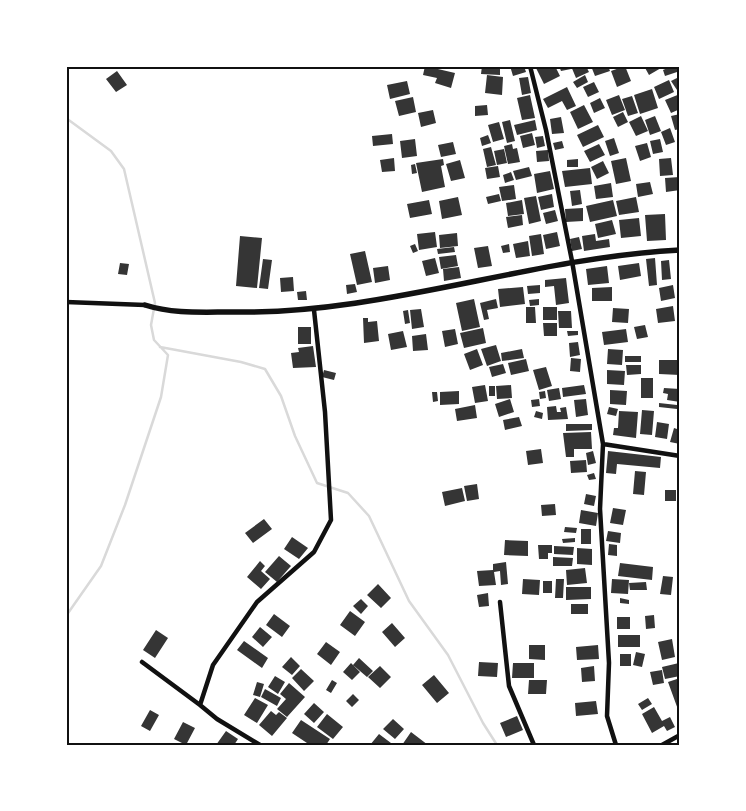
<svg xmlns="http://www.w3.org/2000/svg" width="746" height="811" font-family="Bitter,serif">
  <style>
    .lines { fill: none; stroke-linecap: round; stroke-linejoin: round }
    .stream { stroke: #d9d9d9; stroke-width: 2.5 }
    .building { fill: #353535 }
    .minor { stroke: #111; stroke-width: 4.5 }
    .tertiary { stroke: #111; stroke-width: 5.5 }
    .neatline { fill: none; stroke: #111; stroke-width: 2 }
  </style>
  <rect width="100%" height="100%" fill="#fff"/>
  <g class="lines">
    <path class="stream" d="M66 118 111 151 124 169 155 303 151 325 154 340 168 355 161 397 125 505 101 566 66 616
      M160 347 241 362 265 369 281 396 295 436 317 483 348 493 369 516 409 601 448 655 483 723 497 745"/>
  </g>
  <path class="building" d="M425 66 455 73 451 88 435 83 437 78 423 75Z
    M482 66H500V75L481 74Z
    M510 66H524L526 72 513 76Z
    M535 66H555L560 76 544 84Z
    M559 66H570L571 69 561 71Z
    M571 66H586L589 72 576 78Z
    M591 66H608L610 71 595 76Z
    M625 66 631 81 617 87 611 71Z
    M644 66H660L661 68 649 75Z
    M672 66H680V71L665 76 663 70Z
    M117 71 127 85 116 92 106 79Z
    M487 75 503 77 502 95 485 93Z
    M585 75 588 82 577 88 573 82Z
    M528 77 531 93 522 95 519 78Z
    M679 77 680 88 677 90 671 81Z
    M669 80 674 92 659 99 654 87Z
    M407 81 410 94 390 99 387 85Z
    M594 82 599 92 588 97 583 87Z
    M567 87 576 106 567 110 562 101 548 108 543 99Z
    M652 89 658 108 640 114 634 95Z
    M680 94V109L671 113 665 100Z
    M530 95 535 118 522 120 517 98Z
    M619 95 625 110 612 115 606 100Z
    M632 96 638 113 628 116 622 99Z
    M413 97 416 112 399 116 395 101Z
    M600 98 605 108 594 113 590 103Z
    M487 105 488 115 475 116V106Z
    M584 105 593 122 578 129 570 112Z
    M433 110 436 123 421 127 418 113Z
    M623 112 628 122 618 127 613 117Z
    M680 114V129L675 130 671 116Z
    M641 116 648 131 636 136 629 122Z
    M655 116 661 131 650 135 645 120Z
    M561 117 564 133 552 134 550 119Z
    M510 120 515 141 507 143 502 122Z
    M535 120 537 130 517 135 514 125Z
    M499 122 504 139 493 142 488 125Z
    M598 125 604 137 583 147 577 135Z
    M670 128 675 142 666 145 661 132Z
    M532 133 535 145 523 148 520 136Z
    M392 134 393 144 373 146 372 136Z
    M488 135 491 143 482 146 480 138Z
    M543 136 545 146 537 148 535 137Z
    M614 138 619 153 610 156 605 141Z
    M415 139 417 156 402 158 400 141Z
    M660 139 663 152 653 154 650 141Z
    M562 141 564 148 555 150 553 143Z
    M453 142 456 154 441 157 438 145Z
    M647 143 651 157 640 161 635 146Z
    M512 144 513 149 517 148 520 162 508 164 504 146Z
    M599 144 605 155 590 162 584 151Z
    M491 147 496 165 487 167 483 149Z
    M504 149 507 163 497 165 494 151Z
    M548 150 549 161 537 162 536 151Z
    M394 158 395 171 382 172 380 160Z
    M626 158 631 181 616 184 611 161Z
    M671 158 673 175 660 176 659 159Z
    M443 159 444 165 441 166 445 187 422 192 416 163Z
    M578 159V167H567V160Z
    M460 160 465 178 451 181 446 164Z
    M603 161 609 173 597 179 591 167Z
    M415 164 417 173 412 174 411 165Z
    M498 166 500 177 487 179 485 168Z
    M529 167 532 176 516 180 513 171Z
    M590 168 592 184 565 187 562 171Z
    M550 171 554 189 537 193 534 174Z
    M511 172 514 180 505 183 503 175Z
    M680 177V190L666 192 665 178Z
    M650 182 653 194 638 197 636 184Z
    M611 183 613 197 596 199 594 186Z
    M514 185 516 199 502 201 499 187Z
    M580 190 582 204 572 206 570 191Z
    M499 194 501 201 488 204 486 197Z
    M552 194 554 207 541 210 538 197Z
    M536 196 541 221 529 224 524 198Z
    M458 197 462 215 442 219 439 201Z
    M636 197 639 212 619 215 616 201Z
    M429 200 432 214 410 218 407 204Z
    M522 200 524 214 508 216 506 203Z
    M613 200 617 216 590 222 586 206Z
    M583 208V221L566 222 565 209Z
    M555 210 558 221 546 224 543 213Z
    M665 214 666 240 647 241 645 215Z
    M522 215 523 225 508 228 506 217Z
    M639 218 641 236 621 238 619 220Z
    M612 220 616 234 598 238 595 224Z
    M435 232 437 247 419 250 417 234Z
    M557 232 560 246 546 249 543 235Z
    M457 233 458 246 440 248 439 235Z
    M541 234 544 254 532 256 529 236Z
    M595 234 596 241 609 239 610 247 584 251 582 236Z
    M240 236 262 238 257 288 236 286Z
    M579 237 582 249 572 251 570 239Z
    M528 241 530 256 516 258 513 244Z
    M415 244 418 251 413 253 410 246Z
    M509 244 510 252 503 253 501 246Z
    M488 246 492 266 478 268 474 248Z
    M454 247 455 252 438 254 437 249Z
    M365 251 372 282 357 285 350 254Z
    M456 255 458 266 441 269 439 257Z
    M435 258 439 273 426 276 422 261Z
    M655 258 657 285 649 286 646 259Z
    M263 259 272 260 268 289 259 288Z
    M669 260 671 279 662 280 661 261Z
    M120 263 129 264 127 275 118 274Z
    M639 263 641 276 620 280 618 266Z
    M388 266 390 280 375 283 373 268Z
    M607 266 609 283 588 285 586 269Z
    M459 267 461 278 444 281 443 269Z
    M293 277 294 291 281 292 280 278Z
    M566 278 569 303 556 305 554 286 545 287V280Z
    M355 284 357 292 347 294 346 285Z
    M540 285V293L528 294 527 286Z
    M673 285 675 298 661 301 659 288Z
    M523 287 525 304 500 307 498 289Z
    M612 287V301H592V288Z
    M306 291 307 300H298L297 292Z
    M474 299 480 327 462 331 456 303Z
    M496 299 498 308 487 310 489 319 484 320 480 303Z
    M539 299V305L530 306 529 300Z
    M673 306 675 321 658 323 656 309Z
    M526 307H535L536 323H526Z
    M543 307H557V320H543Z
    M613 308 629 309 628 323 612 322Z
    M421 309 424 327 412 329 410 310Z
    M408 310 410 323 405 324 403 311Z
    M558 311H571L572 328H559Z
    M363 318H368V322L377 321 379 341 364 343Z
    M543 323H557V336H544Z
    M645 325 648 337 637 339 634 327Z
    M298 327H311V344H298Z
    M483 328 486 343 464 348 460 333Z
    M455 329 458 344 445 347 442 331Z
    M626 329 628 342 604 345 602 332Z
    M403 331 407 347 391 350 388 334Z
    M567 331H578V335L568 336Z
    M426 334 428 350 413 351 412 336Z
    M578 342 580 355 570 357 569 343Z
    M496 345 501 361 487 366 481 349Z
    M313 346 316 367 293 368 291 353 299 352 298 348Z
    M477 349 483 365 470 370 464 354Z
    M522 349 524 358 502 361 501 353Z
    M608 349 623 350 622 365 607 364Z
    M625 356H641V362H625Z
    M571 358 581 359 580 372 570 371Z
    M526 359 529 371 511 375 508 363Z
    M659 360H680V375L659 374Z
    M503 364 506 373 492 377 489 367Z
    M626 365H641V374L627 375Z
    M546 367 552 386 539 390 533 370Z
    M324 370 336 373 334 380 322 377Z
    M607 370 625 371 624 385 607 384Z
    M641 378H653V398H641Z
    M485 385 488 401 475 403 472 387Z
    M511 385 512 398 497 399 496 386Z
    M584 385 586 394 563 397 562 388Z
    M489 386H495V396H489Z
    M559 388 561 399 549 401 547 390Z
    M664 388 680 389V402L667 400 668 394 663 393Z
    M610 390 627 391 626 405 610 404Z
    M459 391V404L440 405V392Z
    M545 391 546 398 540 399 539 392Z
    M432 392H437L438 401 433 402Z
    M510 399 514 412 499 417 495 404Z
    M539 399 540 406 532 407 531 400Z
    M586 399 588 415 576 417 574 400Z
    M659 403 677 405V409L659 407Z
    M475 405 477 418 457 421 455 409Z
    M556 406 557 412H561L560 408 566 407 568 419 548 420 547 407Z
    M609 407 618 409 616 416 607 414Z
    M642 410 654 411 652 435 640 434Z
    M536 411 543 413 542 419 534 417Z
    M619 411 638 412 636 438 613 435 614 428H618Z
    M519 417 522 426 505 430 503 420Z
    M657 422 669 424 667 439 655 437Z
    M566 424H592V430L566 431Z
    M674 428 680 430V444L670 442Z
    M591 432 592 449H574V457H566L563 433Z
    M541 449 543 463 528 465 526 451Z
    M593 451 596 463 588 465 586 453Z
    M608 451 661 457 660 468 617 464 616 474 606 473Z
    M586 460 587 472 571 473 570 461Z
    M635 471 646 472 644 495 633 494Z
    M594 473 596 479 589 480 587 475Z
    M477 484 479 499 467 501 464 486Z
    M462 488 465 501 445 506 442 492Z
    M665 490H676V501H665Z
    M586 494 596 496 594 506 584 504Z
    M555 504 556 515 542 516 541 505Z
    M613 508 626 510 623 525 610 523Z
    M581 510 598 513 596 526 579 523Z
    M264 519 272 529 253 543 245 533Z
    M565 527 577 528 576 533 564 532Z
    M581 529H591V544H581Z
    M608 531 621 533 620 543 606 541Z
    M292 537 308 548 299 559 284 549Z
    M575 538V542L563 543 562 539Z
    M505 540 528 541V556L504 555Z
    M609 544 617 545V556L608 555Z
    M538 545H552V553H548V559H539Z
    M554 546 574 547 573 555 554 554Z
    M577 548 592 549V565L577 564Z
    M279 556 291 566 277 582 265 572Z
    M553 557 573 558 572 566H553Z
    M260 561 265 566 261 571 270 579 261 589 247 577Z
    M506 562 508 584 501 585 500 571 494 572 496 585 479 586 477 571 493 570V564Z
    M620 563 653 567 652 580 618 576Z
    M585 568 587 583 567 585 566 570Z
    M663 576 673 577 671 595 660 594Z
    M523 579 540 580 539 595 522 594Z
    M556 579H564L563 598H555Z
    M612 579 629 580 628 594 611 593Z
    M543 581H552V593H543Z
    M646 582 647 590H630L629 583Z
    M378 584 391 598 381 608 367 595Z
    M566 587H591V599L566 600Z
    M488 593 489 606 479 607 477 595Z
    M620 598 629 600V604L620 603Z
    M361 599 368 606 361 614 353 606Z
    M571 604H588V614H571Z
    M350 611 365 622 355 636 340 625Z
    M274 614 290 626 282 637 266 625Z
    M654 615 655 628 646 629 645 616Z
    M617 617H630V629H617Z
    M392 623 405 638 395 647 382 632Z
    M260 627 272 637 263 647 252 637Z
    M156 630 168 638 155 658 143 650Z
    M618 635H640V647H618Z
    M672 639 675 657 662 660 658 642Z
    M244 641 268 658 262 668 237 650Z
    M326 642 340 652 331 665 317 654Z
    M529 645H545V660L529 659Z
    M598 645 599 659 577 660 576 647Z
    M636 652 645 654 642 667 633 665Z
    M620 654H631V666H620Z
    M291 657 300 666 292 675 282 667Z
    M359 658 373 671 367 677 353 665Z
    M479 662 498 663 497 677 478 676Z
    M351 663 360 672 352 680 343 672Z
    M513 663H534V678H512Z
    M679 663 680 676 665 679 662 667Z
    M380 666 391 677 380 688 368 677Z
    M594 666 595 681 582 682 581 668Z
    M301 669 314 681 304 691 292 678Z
    M662 670 664 683 653 685 650 672Z
    M434 675 449 693 437 703 422 685Z
    M275 676 285 682 278 694 268 687Z
    M680 678V715L668 682Z
    M332 680 337 683 331 693 326 690Z
    M529 680H547L546 694H528Z
    M257 682 264 684 260 697 253 695Z
    M289 683 305 697 287 717 277 709 286 699 280 694Z
    M265 689 281 698 277 706 261 697Z
    M353 694 359 700 352 707 346 701Z
    M255 698 268 705 257 723 244 715Z
    M648 698 652 704 642 710 638 704Z
    M596 701 598 714 576 716 575 703Z
    M314 703 324 712 314 723 304 714Z
    M654 707 662 721 670 717 675 727 667 731 664 726 652 733 642 714Z
    M150 710 159 715 150 731 141 726Z
    M271 711 276 715 279 712 287 718 272 736 259 725Z
    M327 714 343 727 333 739 317 727Z
    M517 716 523 730 506 737 500 723Z
    M393 719 404 729 395 739 383 729Z
    M301 720 330 739 326 745H310L292 733Z
    M183 722 195 728 186 745 174 739Z
    M226 731 238 739 234 745H216Z
    M411 732 428 745H402Z
    M379 734 391 743 390 745H370Z"/>
  <g class="lines">
    <path class="minor" d="M530 66 546 130 572 261 603 444 600 509 609 663 607 716 616 745
      M66 302 145 305
      M603 444 680 456
      M500 602 509 686 534 745
      M142 662 200 705
      M260 745 217 719 200 705 213 665 257 602 314 552 331 520 325 412 314 310
      M662 745 680 735"/>
    <path class="tertiary" d="M145 305C173 314 202 312 231 312 383 315 528 258 680 250"/>
  </g>
  <rect width="746" height="811" fill="none" stroke="#ffffff" stroke-width="135"/>
  <rect x="68" y="68" width="610" height="676" class="neatline"/>
</svg>
